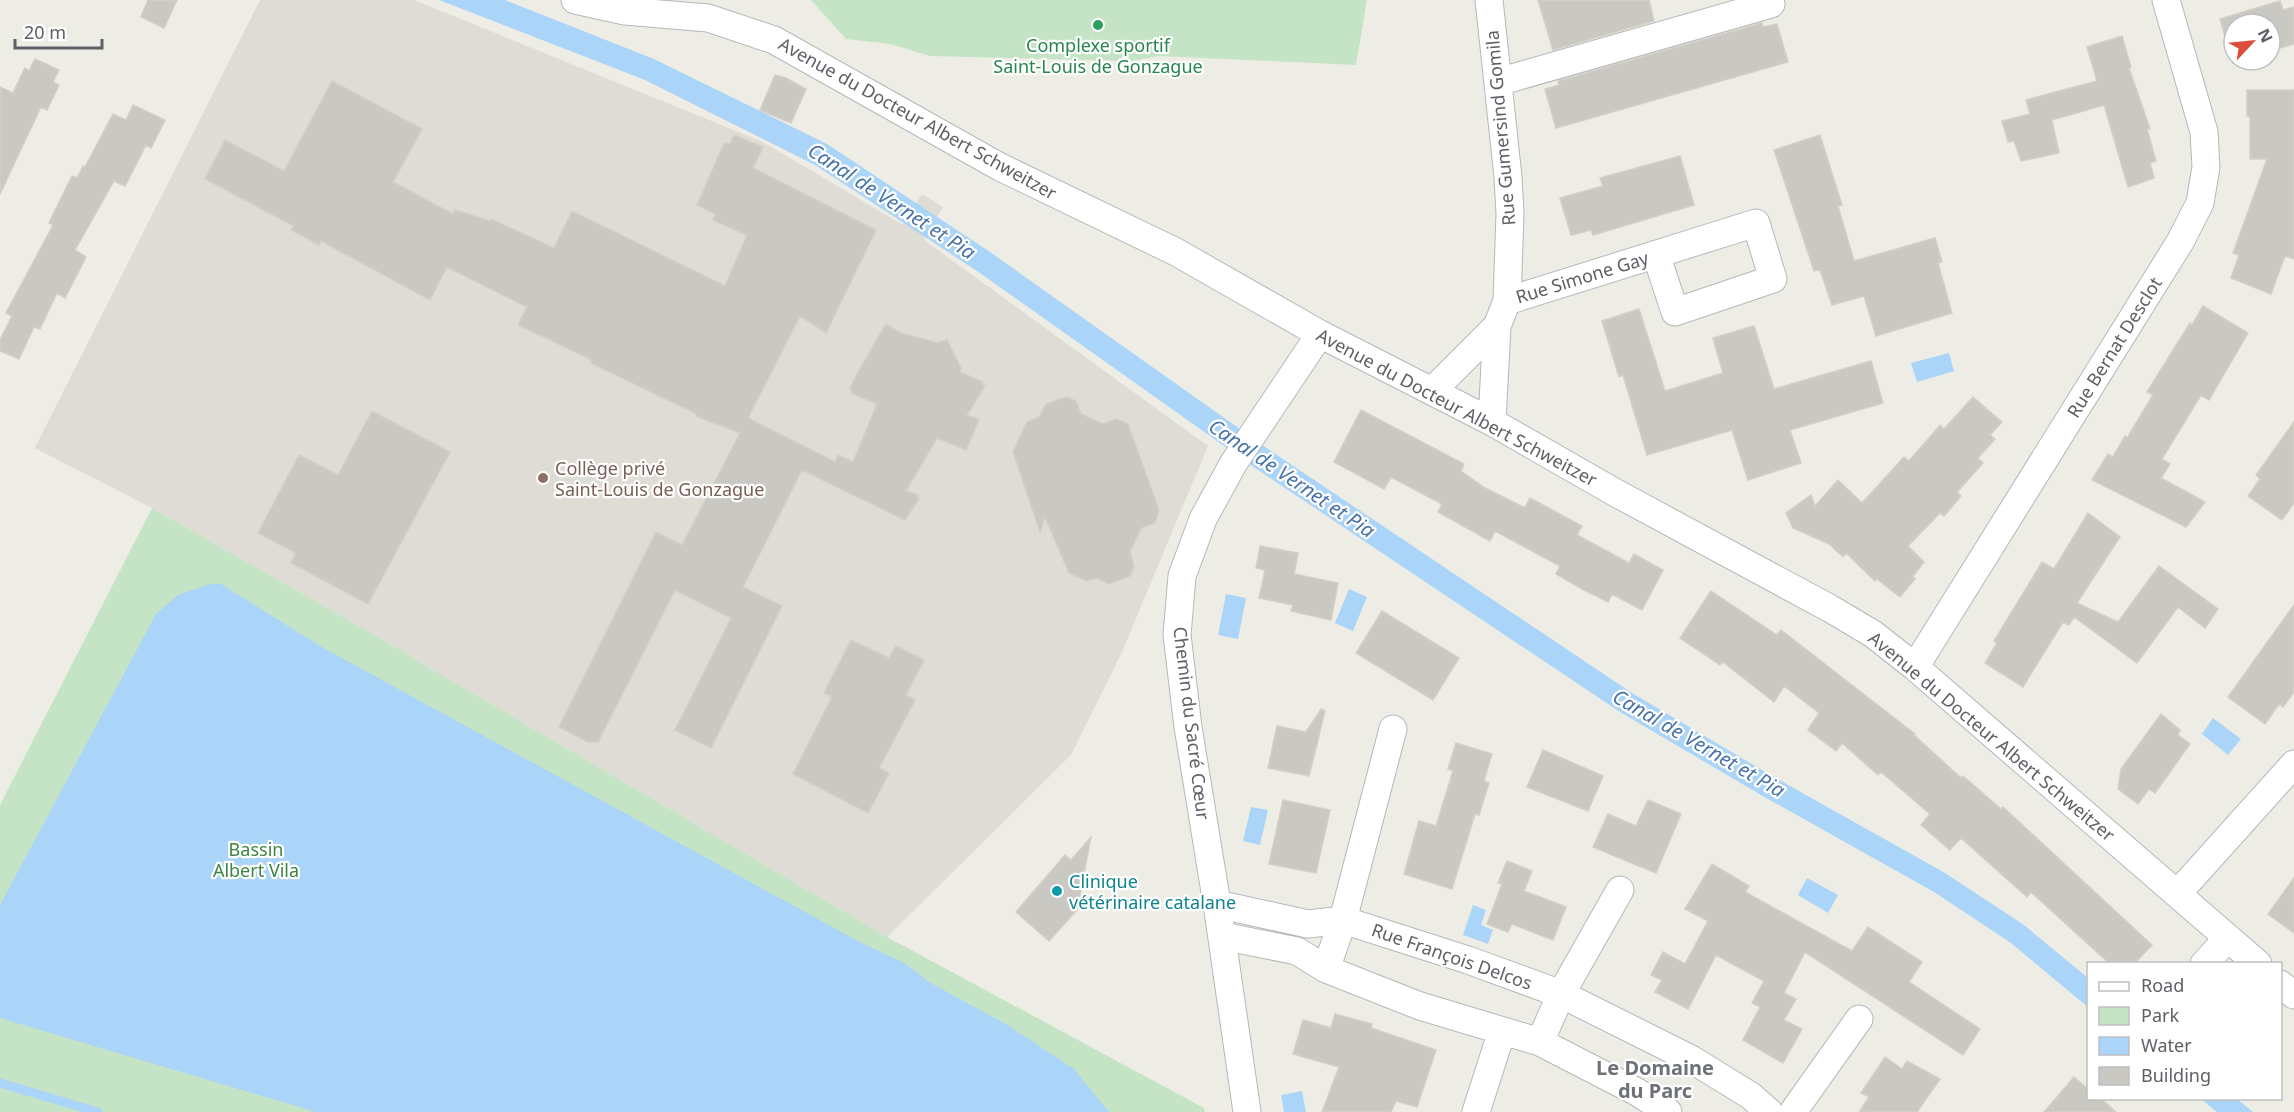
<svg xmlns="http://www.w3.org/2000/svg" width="2294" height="1112" font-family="'Noto Sans',sans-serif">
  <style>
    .education { fill: #dedcd4 }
    .green { fill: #c4e4c5 }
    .water { fill: #abd4f9 }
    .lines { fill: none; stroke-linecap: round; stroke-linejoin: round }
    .stream { stroke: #abd4f9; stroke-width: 9 }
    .building { fill: #cac8c2; stroke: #d3cfc4; stroke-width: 1.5 }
    .minor-casing { stroke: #b6b7bb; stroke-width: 29 }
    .minor { stroke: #fff; stroke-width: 27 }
    .leisure-dot { fill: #2e9e5b; stroke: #fff; stroke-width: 2 }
    .education-dot { fill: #8d6e63; stroke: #fff; stroke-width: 2 }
    .culture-dot { fill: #0f9aa8; stroke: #fff; stroke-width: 2 }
    .labels { text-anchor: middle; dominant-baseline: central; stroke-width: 4.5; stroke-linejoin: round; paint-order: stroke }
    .leisure-label { font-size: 18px; fill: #27864d; stroke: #fff }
    .street-label { font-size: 18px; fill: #5d6065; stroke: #fff }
    .education-label { font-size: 18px; fill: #785e54; stroke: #fff; text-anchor: start }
    .park-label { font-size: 18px; fill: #3c8542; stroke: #fff }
    .culture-label { font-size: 18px; fill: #0d838f; stroke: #fff; text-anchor: start }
    .water-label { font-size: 20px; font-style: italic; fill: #4874aa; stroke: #fff }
    .neighbourhood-label { font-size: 20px; font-weight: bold; fill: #6e7277; stroke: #fff }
  </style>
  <rect width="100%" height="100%" fill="#eeede5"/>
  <path class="education" d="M260 0H414L763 142 903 225 922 194 943 207 924 240 1208 446 1122 652 1071 755 887 937 345 618 152 508 35 448Z"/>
  <path class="green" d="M811 0H1367L1356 65 1160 56 1131 61 930 56 890 44 846 39Z
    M152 508 345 618 887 937 1204 1108 1205 1112H0V805Z"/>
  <path class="water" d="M439 0H505L654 59 827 144 990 252 1271 451 1632 693 1772 776 1945 873 2024 925 2088 978V1007L2011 943 1934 892 1761 795 1620 712 1258 470 977 271 815 165 645 80Z
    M1949 353 1954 371 1917 382 1911 363Z
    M210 584H221L320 646 856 940 906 964 929 982 1009 1026 1074 1069 1109 1112H316L0 1018V905L156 614 178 595Z
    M1349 589 1367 597 1353 631 1335 623Z
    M1226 594 1246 598 1238 639 1218 635Z
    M2213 718 2241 739 2228 755 2202 734Z
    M1251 807 1268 810 1260 845 1243 841Z
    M1807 878 1838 895 1828 913 1798 895Z
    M1473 905 1486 910 1481 925 1493 930 1488 944 1463 935Z
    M1302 1091 1306 1112H1284L1281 1095Z
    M2201 1099H2237L2253 1112H2217Z"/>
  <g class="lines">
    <path class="stream" d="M0 1083 98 1112"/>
  </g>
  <path class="building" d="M148 0H177L164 28 141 17Z
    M1538 0H1649L1654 21 1553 50Z
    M2280 1 2283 10 2294 7V44L2270 51V24H2234V60H2243L2233 63 2220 19Z
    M1762 23 1763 27 1777 24 1788 62 1556 128 1545 89 1559 85 1558 81Z
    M2122 36 2131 67 2129 68 2150 129H2147L2156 161 2150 163 2154 178 2128 187 2104 105 2052 120 2059 153 2021 161 2014 141 2008 142 2002 121 2030 114 2026 100 2097 81 2087 47Z
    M35 59 59 70 53 82 59 85 47 110 41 107 0 194V87L13 93 25 68 29 71Z
    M775 75 786 78 806 89 791 123 760 110Z
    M332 81 422 129 393 182 453 214 455 210 490 221 491 219 554 248 572 211 725 286 747 235 713 220 715 214 697 205 724 143 730 144 734 135 763 147 753 168 876 230 826 333 800 316 748 418 835 462 838 455 853 462 877 404 851 393 852 390 850 389 858 372 886 324 901 333 938 343 947 340 961 368 960 372 983 382 982 384 985 386 967 415 978 419V422L966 450 937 438 906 491 918 495 917 497 919 499 905 520 802 470 743 587 782 606 711 748 675 730 731 618 675 590 598 742H588L559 727 656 532 682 545 740 433 696 416 697 414 591 363 592 360 518 325 527 307 447 267 430 300 321 241 319 245 291 230 294 226 205 179 225 140 284 171Z
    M2247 90H2294V259L2285 256 2271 294 2231 278 2239 255 2233 253 2267 159H2250V117L2247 116Z
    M133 105 165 120 151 148 146 145 125 186 114 181 75 250 86 257 65 298 57 293 40 329 34 327 19 359 0 351V340L12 316 6 313 53 225 49 223 72 176 77 178 83 166 85 167 113 114 126 120Z
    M1820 135 1842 205 1838 206 1854 261 1935 238 1942 262 1938 263 1952 313 1876 336 1864 296 1832 305 1820 270 1814 271 1774 150Z
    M1680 156 1694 205 1593 235 1591 230 1571 235 1560 198 1603 186 1600 178Z
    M2203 306 2248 333 2209 400 2201 395 2162 459 2170 464 2161 478 2205 502 2186 527 2092 480 2108 454 2113 457 2125 436 2127 438 2153 395 2147 392 2190 323 2192 325Z
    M1639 309 1665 391 1723 373 1713 338 1754 326 1774 389 1871 361 1883 403 1790 430 1801 463 1748 480 1732 430 1647 455 1623 375 1619 377 1602 321Z
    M1066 397 1076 401 1081 414 1103 424 1116 419 1128 424 1159 510 1155 523 1141 528 1130 552 1134 567 1130 576 1109 584 1096 578 1087 581 1069 573 1045 517 1040 532 1013 452 1027 422 1039 417 1046 404Z
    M1973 397 2002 422 1990 435 1995 439 1978 458 1983 463 1957 492 1961 496 1944 516 1940 513 1908 546 1924 562 1913 576 1915 579 1900 597 1877 579 1875 581 1846 553 1843 557 1829 544 1793 528 1786 513 1811 495 1815 506 1838 480 1862 503 1904 457 1909 461 1940 425 1944 429Z
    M1361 410 1464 464 1461 471 1485 488 1525 508 1530 498 1582 526 1577 535 1629 563 1634 554 1663 570 1642 610 1612 594 1608 602 1582 589 1556 574 1560 566 1495 531 1490 541 1438 512 1442 504 1391 477 1384 489 1334 462Z
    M372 411 450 452 368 604 291 563 296 553 258 533 299 455 338 475Z
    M2294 422V503L2282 520 2248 496 2260 479 2256 475Z
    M2088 513 2120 537 2077 603 2118 622 2159 566 2218 609 2205 628 2178 607 2137 663 2074 617 2069 625 2063 622 2023 687 1985 663 1997 643 1994 641 2042 562 2054 569Z
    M1260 546 1298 553 1294 574 1338 583 1331 620 1291 611 1293 605 1259 598 1265 570 1256 568Z
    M1711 591 1777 635 1781 630 1915 734 1914 735 1961 778 1963 776 2001 809 2003 807 2152 945 2135 963H2109L2031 892 2027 897 1961 838 1950 850 1921 825 1930 814 1881 772 1878 775 1842 743 1836 751 1808 730 1819 713 1784 686 1774 702 1723 662 1720 665 1680 638Z
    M2294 605V692L2283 707 2279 704 2265 724 2228 697Z
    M1382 611 1459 658 1433 700 1356 653Z
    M851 640 889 658 896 646 924 660 906 695 915 700 879 768 889 773 868 813 793 774 832 697 824 693Z
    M1321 709 1325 711 1309 776 1268 768 1277 726 1306 732Z
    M2161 714 2180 730 2178 735 2190 744 2155 793 2149 789 2138 804 2118 789 2121 769Z
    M1456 743 1492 754 1484 781 1489 783 1479 815 1475 814 1452 889 1404 874 1419 821 1436 826 1453 771 1448 769Z
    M1543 750 1603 776 1588 811 1527 787Z
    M1283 800 1330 810 1316 873 1269 864Z
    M1648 800 1681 814 1656 873 1593 847 1608 814 1636 826Z
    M1091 837 1077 910 1049 941 1016 912 1065 855 1071 860Z
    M1507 861 1532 871 1524 891 1566 907 1553 940 1512 924 1508 932 1487 924 1502 884 1498 883Z
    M1712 864 1749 886 1745 892 1852 951 1868 927 1922 962 1909 982 1980 1029 1963 1055 1805 952 1784 993 1796 999 1784 1020 1802 1029 1783 1063 1743 1040 1760 1007 1752 1003 1764 981 1716 955 1688 1009 1655 992 1662 980 1651 975 1663 952 1685 964 1708 921 1685 909Z
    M2294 878V933L2268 914Z
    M1335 1014 1372 1024 1371 1028 1436 1050 1417 1107 1396 1101 1391 1112H1322L1339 1067 1293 1054 1303 1020 1331 1028Z
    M1885 1057 1902 1069 1907 1061 1940 1079 1917 1112H1859L1869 1097 1861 1093Z
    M2074 1077 2088 1089V1098H2100L2116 1112H2044Z"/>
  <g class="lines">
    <defs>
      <path id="minor" d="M575 0 625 11 708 18 774 40 1000 167 1176 252 1320 334 1492 422 1616 493 1831 609 1873 634 1915 667 2258 964
        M1489 0 1508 177 1510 214 1507 301 1497 326 1492 422
        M1498 82 1771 4 1770 0
        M1507 301 1756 223 1773 279 1675 312 1656 254
        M1432 391 1497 326
        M1915 667 2180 242 2200 203 2206 167 2204 132 2166 0
        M2178 893 2294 764
        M1217 904 1308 924 1343 920 1468 960 1561 994 1691 1059 1751 1096 1769 1112
        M1222 936 1297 951 1326 969 1420 1006 1540 1042 1637 1092 1668 1112
        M2204 964 2228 938
        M1326 969 1343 920 1393 729
        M2280 984 2294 995
        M1540 1042 1561 994 1620 890
        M1247 1112 1217 904 1188 727 1177 635 1182 576 1203 519 1233 464 1320 334
        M1476 1112 1502 1031
        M1793 1112 1859 1019"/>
    </defs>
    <use href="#minor" class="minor-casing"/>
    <use href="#minor" class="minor"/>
  </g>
  <circle class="leisure-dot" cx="1098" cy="25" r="6"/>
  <circle class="education-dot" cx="543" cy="478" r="6"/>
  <circle class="culture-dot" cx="1057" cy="891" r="6"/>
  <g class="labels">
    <g class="leisure-label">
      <text x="1098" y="45">Complexe sportif<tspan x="1098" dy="21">Saint-Louis de Gonzague</tspan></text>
    </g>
    <g class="street-label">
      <text transform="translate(918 118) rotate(29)">Avenue du Docteur Albert Schweitzer</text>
      <text transform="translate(1500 128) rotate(-95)">Rue Gumersind Gomila</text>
      <text transform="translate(1582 277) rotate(-17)">Rue Simone Gay</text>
      <text transform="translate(2114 347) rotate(-58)">Rue Bernat Desclot</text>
      <text transform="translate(1457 407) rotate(28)">Avenue du Docteur Albert Schweitzer</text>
      <text transform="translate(1192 723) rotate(83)">Chemin du Sacré Cœur</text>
      <text transform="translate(1992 736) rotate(40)">Avenue du Docteur Albert Schweitzer</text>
      <text transform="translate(1452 956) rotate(19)">Rue François Delcos</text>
    </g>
    <g class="education-label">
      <text x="555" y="468">Collège privé<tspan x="555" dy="21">Saint-Louis de Gonzague</tspan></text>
    </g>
    <g class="park-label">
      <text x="256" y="849">Bassin<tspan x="256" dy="21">Albert Vila</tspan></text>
    </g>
    <g class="culture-label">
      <text x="1069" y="881">Clinique<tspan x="1069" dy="21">vétérinaire catalane</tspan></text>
    </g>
    <g class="water-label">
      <text transform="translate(892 201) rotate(33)">Canal de Vernet et Pia</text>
      <text transform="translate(1292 478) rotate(34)">Canal de Vernet et Pia</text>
      <text transform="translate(1699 743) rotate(30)">Canal de Vernet et Pia</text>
    </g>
    <g class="neighbourhood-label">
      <text x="1655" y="1067">Le Domaine<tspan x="1655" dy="23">du Parc</tspan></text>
    </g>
  </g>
  <rect x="2087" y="962" width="195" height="138" fill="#ffffff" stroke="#bebfc1" stroke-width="1.5"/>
  <rect x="2099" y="982" width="30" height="9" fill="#ffffff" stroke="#bebfc1" stroke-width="1.5"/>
  <text x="2141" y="992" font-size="18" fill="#5d6065">Road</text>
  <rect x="2099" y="1007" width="30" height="18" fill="#c4e4c5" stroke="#bebfc1" stroke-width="1.5"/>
  <text x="2141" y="1022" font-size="18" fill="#5d6065">Park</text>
  <rect x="2099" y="1037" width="30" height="18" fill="#abd4f9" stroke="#bebfc1" stroke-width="1.5"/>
  <text x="2141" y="1052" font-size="18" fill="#5d6065">Water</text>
  <rect x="2099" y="1067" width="30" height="18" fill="#cac8c2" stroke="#bebfc1" stroke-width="1.5"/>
  <text x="2141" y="1082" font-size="18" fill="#5d6065">Building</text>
  <g transform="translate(2252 42) rotate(64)"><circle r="28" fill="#ffffff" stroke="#bebfc1" stroke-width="1.5"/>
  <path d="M0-4.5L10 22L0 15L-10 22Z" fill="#dd4f3c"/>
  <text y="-9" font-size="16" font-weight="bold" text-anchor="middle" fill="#5d6065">N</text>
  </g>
  <path d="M15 39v9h87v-9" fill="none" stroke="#5d6065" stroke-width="3"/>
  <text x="24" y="39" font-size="18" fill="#5d6065" stroke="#ffffff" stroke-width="4.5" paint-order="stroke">20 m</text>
</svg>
